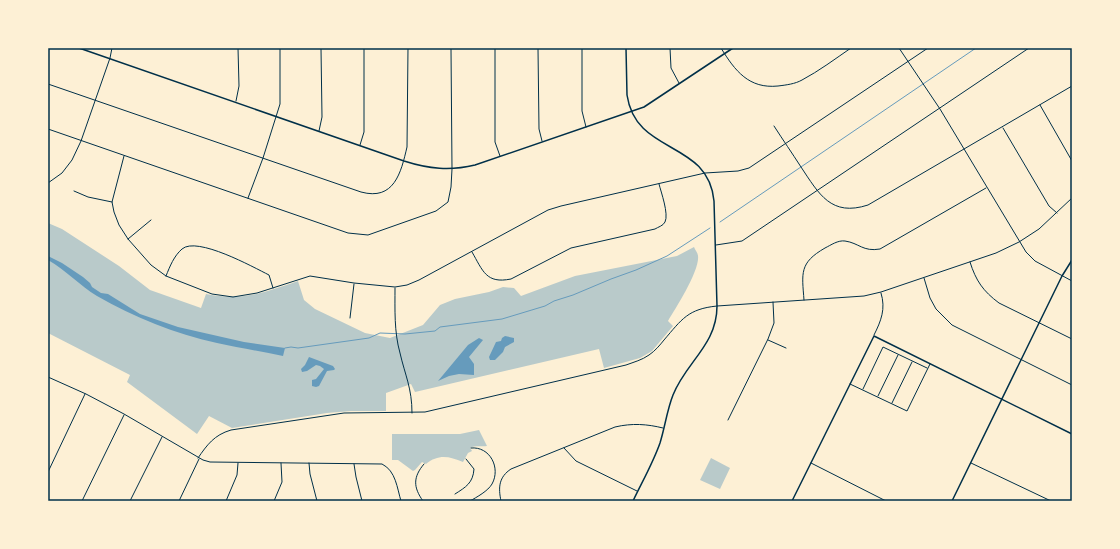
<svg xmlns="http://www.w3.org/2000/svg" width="1120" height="549" font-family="Signika,sans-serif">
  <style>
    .green { fill: #b9caca }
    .water { fill: #669bbc }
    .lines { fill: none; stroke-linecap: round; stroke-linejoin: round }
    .stream { stroke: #669bbc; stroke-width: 1 }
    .minor { stroke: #003049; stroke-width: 1 }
    .tertiary { stroke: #003049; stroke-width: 1.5 }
    .secondary { stroke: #003049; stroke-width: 1.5 }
    .neatline { fill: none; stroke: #003049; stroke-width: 1.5 }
  </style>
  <rect width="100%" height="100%" fill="#fdf0d5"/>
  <path class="green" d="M48 223 62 229 119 266 150 290 201 308 206 294C243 301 263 293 298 281L304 300 315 309 365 333 390 338 423 325 440 305 455 299 489 292 503 287 514 288 521 296 575 276 677 256 694 247C695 250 698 253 698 256 700 270 676 308 668 321L673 326 652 351 640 358 604 368 599 349 415 392 411 384 386 393V411H351L327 413 232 428 209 416 197 434 127 382 130 375 48 333Z
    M479 430 487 446C481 447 476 445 470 448L472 451 468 453 463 462C449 456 438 454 426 464L422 462 415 470 413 471 398 460H392V434H460Z
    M711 458 730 468 720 489 700 480Z"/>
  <path class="water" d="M48 256 62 263 83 277 90 283 92 287 101 293 108 294 140 314 178 327 244 342 285 348 283 356C261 351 238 348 217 343 175 334 134 317 97 296 80 286 66 270 48 260Z
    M505 336 514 338V342L505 347 503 352 495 360H490L489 357 496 342 501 341 502 338Z
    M479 338 483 340 469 357 474 364V375L459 374 449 376 438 381 468 345Z
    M309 357 333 366 335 369 334 370 327 371 319 386 316 387 312 386V380L316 379 324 369 320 366 316 365 307 371 302 372 301 369 305 365Z"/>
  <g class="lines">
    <path class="stream" d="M720 222 976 48
      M285 348 291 347 298 348 369 338 380 333 405 334 435 331 440 327 502 319 545 306 554 301 573 295 611 279 636 270 667 256 710 228"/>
    <path class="minor" d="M495 48V142L500 156
      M538 48 539 129 542 141
      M582 48V111L586 127
      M670 48 671 68 679 83
      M721 48C735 71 749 89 778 86 786 85 795 84 802 80 819 71 835 59 851 48
      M899 48 940 109 1026 252 1035 261 1072 281
      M48 84 361 192C394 201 401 173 407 147L408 48
      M236 101 239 86 238 48
      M1040 105 1072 161
      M774 126C783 140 792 153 801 167 819 194 831 217 868 205L1072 86
      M1003 128 1049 206 1057 213
      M48 129 348 233 368 235 436 211 448 202 451 187 452 169 451 48
      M319 131 322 117 321 48
      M360 145 364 132V48
      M124 156 112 202 114 212 119 225 128 239 151 265 166 276 212 294 233 297 257 293 310 276 354 283 395 287 407 285 419 280 548 210 561 206 705 173 738 171 749 168 928 48
      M48 183 62 173 72 160 81 141 110 58 112 48
      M74 191 88 197 112 202
      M248 198 263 158 280 104V48
      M128 239 151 220
      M716 245 742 241 1029 48
      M472 252C483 271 486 284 511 279L571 248 655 229C658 227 663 226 665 222 669 214 661 192 659 184
      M970 262C976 281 983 291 999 303L1072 339
      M166 276C170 266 174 256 182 249 197 236 253 267 269 275L273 288
      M924 278 930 298 936 309 952 325 1072 385
      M395 288C395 309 394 332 400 353 405 375 412 388 412 413
      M804 300C802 273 799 263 825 248 831 245 838 240 845 241 859 243 863 252 880 249L986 188
      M350 318 354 284
      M874 335C881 321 886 309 881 293
      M768 340 786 348
      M48 377 86 394 124 414 203 460 210 462 382 464C396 471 397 488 401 501
      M850 384 907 411 930 364
      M863 389 883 347 927 368
      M878 396 898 355
      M892 403 912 362
      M728 420 768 339 774 323 773 302
      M564 448 576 461 637 491
      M198 458C207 445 214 435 231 430L344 413 425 412 626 365C634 362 642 360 649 355 655 351 660 345 664 340 682 319 688 309 717 306L864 296 881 292 996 253 1019 242 1039 229 1072 198
      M309 463 310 474 317 501
      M811 463 886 501
      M971 463 1051 501
      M354 464 356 477 362 501
      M48 472 85 394
      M455 494C466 487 473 483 474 469L466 459
      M82 501 124 415
      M130 501 162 437
      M179 501 199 459
      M226 501 237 475 238 463
      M274 501 282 482 281 463
      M423 501C413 487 413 477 424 464
      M470 501C477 497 488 491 492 484 501 468 490 446 471 448
      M501 501C498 487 499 477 511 469L615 427C632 423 647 424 663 428"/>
    <path class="tertiary" d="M79 48 404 161C429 169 450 171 475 165L644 107 733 48
      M792 501 874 336 1072 434
      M952 501 1062 276 1072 260"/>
    <path class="secondary" d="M626 48 627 95C636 156 708 139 714 201L717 306C717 345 686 362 673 395 667 410 665 427 660 443 653 463 642 482 633 501"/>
  </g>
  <rect width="1120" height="549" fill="none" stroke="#fdf0d5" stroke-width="98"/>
  <rect x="49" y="49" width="1022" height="451" class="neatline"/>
</svg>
